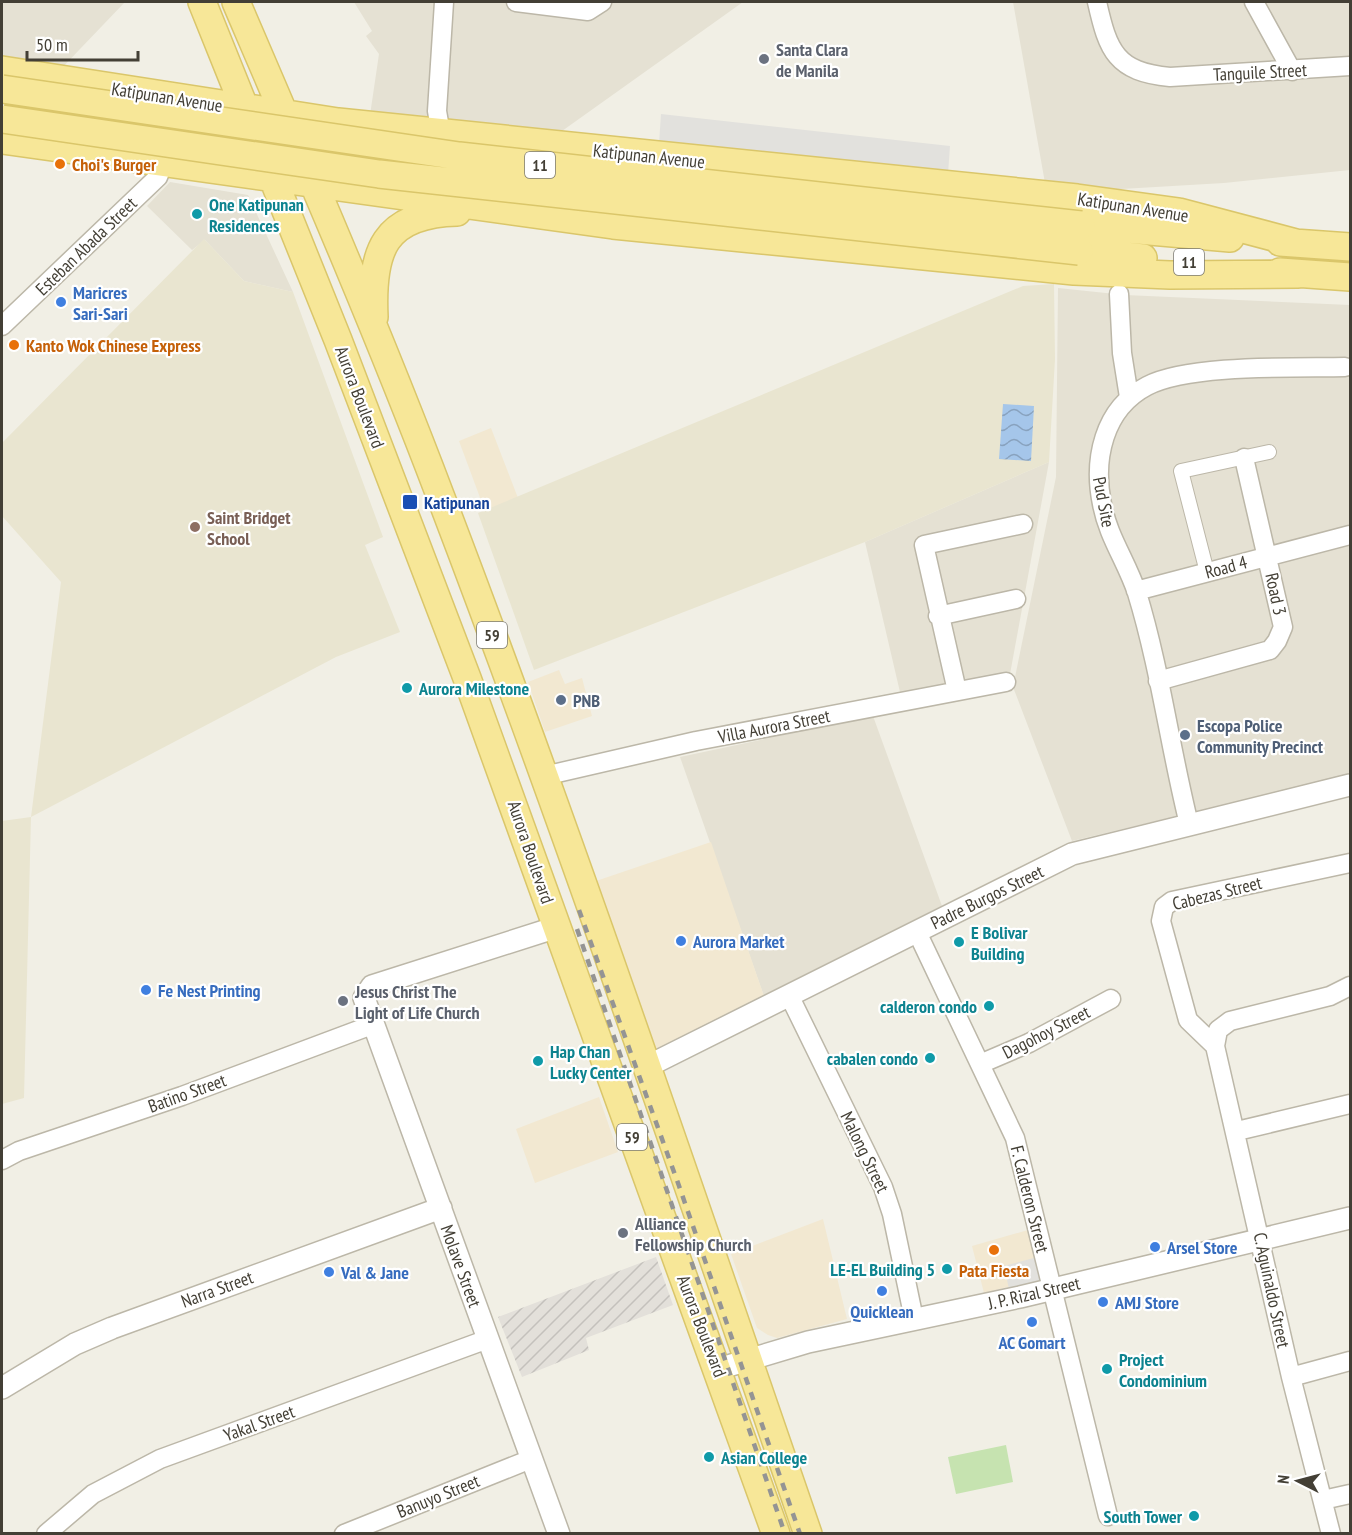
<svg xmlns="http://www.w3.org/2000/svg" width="1352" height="1535" font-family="'PT Sans Narrow',sans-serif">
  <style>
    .residential { fill: #e5e1d3 }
    .commercial { fill: #f2e8d1 }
    .industrial { fill: url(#industrial-furrows) }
    .education { fill: #e9e5d0 }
    .green { fill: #c6e3b0 }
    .parking { fill: #e2e1dd }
    .water { fill: url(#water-waves) }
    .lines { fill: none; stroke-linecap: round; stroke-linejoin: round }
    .pedestrian-casing { stroke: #bcb7a8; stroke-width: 16 }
    .minor-casing { stroke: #bcb7a8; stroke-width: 21 }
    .tertiary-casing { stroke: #bcb7a8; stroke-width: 24 }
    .primary-casing { stroke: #dac66a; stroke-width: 30 }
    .pedestrian { stroke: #fff; stroke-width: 14 }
    .minor { stroke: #fff; stroke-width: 18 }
    .tertiary { stroke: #fff; stroke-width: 21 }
    .primary { stroke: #f7e798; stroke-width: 27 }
    .rail { stroke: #949494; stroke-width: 4.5; stroke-dasharray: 8 8; stroke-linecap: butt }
    .primary-bridge-casing { stroke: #dac66a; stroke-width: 30; stroke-linecap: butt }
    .primary-bridge { stroke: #f7e798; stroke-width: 27 }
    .worship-dot { fill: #6b7280; stroke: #fff; stroke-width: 2 }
    .food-dot { fill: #e8710a; stroke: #fff; stroke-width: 2 }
    .culture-dot { fill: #0f9aa8; stroke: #fff; stroke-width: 2 }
    .shop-dot { fill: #3f7fe0; stroke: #fff; stroke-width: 2 }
    .transit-dot { fill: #1a4fb4; stroke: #fff; stroke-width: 2 }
    .education-dot { fill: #8d6e63; stroke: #fff; stroke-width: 2 }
    .service-dot { fill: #5c6f8a; stroke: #fff; stroke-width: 2 }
    .labels { text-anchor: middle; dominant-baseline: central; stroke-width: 4.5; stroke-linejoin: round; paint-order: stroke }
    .shield { fill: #fff; stroke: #7b7972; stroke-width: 1.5 }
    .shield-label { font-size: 16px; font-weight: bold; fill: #433f35 }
    .worship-label { font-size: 18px; font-weight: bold; fill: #5b616d; stroke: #fff; text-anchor: start }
    .street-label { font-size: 18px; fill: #433f35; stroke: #fff }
    .food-label { font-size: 18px; font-weight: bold; fill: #c56008; stroke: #fff; text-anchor: start }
    .culture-label { font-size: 18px; font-weight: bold; fill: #0d838f; stroke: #fff; text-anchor: start }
    .shop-label { font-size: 18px; font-weight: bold; fill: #366cbe; stroke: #fff; text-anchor: start }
    .transit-label { font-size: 18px; font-weight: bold; fill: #164399; stroke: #fff; text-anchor: start }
    .education-label { font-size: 18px; font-weight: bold; fill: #785e54; stroke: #fff; text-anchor: start }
    .service-label { font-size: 18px; font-weight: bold; fill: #4e5e75; stroke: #fff; text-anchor: start }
  </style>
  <defs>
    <pattern id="industrial-furrows" width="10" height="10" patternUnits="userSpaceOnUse" patternTransform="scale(1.5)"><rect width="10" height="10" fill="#e3e0da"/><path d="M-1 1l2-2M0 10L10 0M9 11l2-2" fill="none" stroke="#c4c1bc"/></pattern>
    <pattern id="water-waves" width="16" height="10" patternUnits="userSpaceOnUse" patternTransform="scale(1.5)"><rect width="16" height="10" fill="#a5c6ea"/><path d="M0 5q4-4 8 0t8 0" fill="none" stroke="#88a2be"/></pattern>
  </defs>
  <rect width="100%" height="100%" fill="#f1efe5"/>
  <path class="residential" d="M2 2H125L58 72 2 61Z
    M354 2H743L555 136 370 115 379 54 366 36 372 31Z
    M1013 2H1350V170L1224 183 1104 190 1045 183Z
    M170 182 248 195 293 292 244 281 205 240 192 250 147 206Z
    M1058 288 1125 295 1350 305V775L1072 841 1013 687 1056 477Z
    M1049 462 1008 685 903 705 865 542Z
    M873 716 942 906 852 952 766 1002 680 757Z"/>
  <path class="commercial" d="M491 428 518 498 485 511 459 441Z
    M559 670 565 684 582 678 592 716 545 732 528 682Z
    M711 842 766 1002 656 1049 596 881Z
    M599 1097 618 1152 535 1183 516 1129Z
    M823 1219 847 1319 777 1338 768 1335 757 1328 731 1254Z
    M1028 1230 1040 1279 984 1293 972 1246Z"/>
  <path class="industrial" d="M656 1257 673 1305 586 1338 589 1350 522 1377 498 1317Z"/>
  <path class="education" d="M204 239 244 281 293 292 383 537 365 545 400 632 336 657 31 817 24 1098 2 1104V821L31 817 61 582 2 516V443Z
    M1054 284 1055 359 1049 462 865 542 534 670 478 513 1023 286Z"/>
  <path class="green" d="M1006 1445 1013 1482 956 1494 948 1457Z"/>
  <path class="parking" d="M661 114 950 146 948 174 659 144Z
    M1034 1258 1040 1281 1009 1289 1004 1266Z"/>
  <path class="water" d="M1003 404 1034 406 1031 461 999 459Z"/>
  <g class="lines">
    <defs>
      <path id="pedestrian" d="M1207 572 1181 471 1269 452"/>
      <path id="minor" d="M516 2 588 11 602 2
        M1097 2C1108 51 1116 72 1170 77L1350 66
        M1254 2 1292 71
        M441 134 437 111 444 2
        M1119 294 1122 353 1129 397
        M2 326 158 177 164 162
        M1136 591 1350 535
        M938 616 1016 599
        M1158 681 1270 650 1277 641 1283 627 1244 458
        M957 691 924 545 1023 524
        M544 776 696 741 1006 682
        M1189 824C1170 748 1160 668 1137 593 1127 562 1108 537 1102 504 1093 460 1103 409 1147 386 1189 364 1295 368 1345 367
        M917 932 1015 1138 1108 1516
        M789 995 883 1187 892 1214 914 1319
        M1215 1046 1188 1020 1161 921 1164 907 1172 901 1350 863
        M980 1064 1029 1043 1111 999
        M1237 1131 1350 1104
        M2 1160 19 1151 182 1096 372 1025
        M1291 1377 1350 1361
        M1323 1500 1350 1494
        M46 1534 93 1494 160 1459 488 1339
        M344 1534 531 1459
        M1331 1534 1291 1377 1215 1046 1218 1030 1230 1021 1330 996 1350 986"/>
      <path id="tertiary" d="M557 927 372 986 364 998 559 1534
        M646 1067 1072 854 1350 785
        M718 1369 808 1342 1020 1297 1350 1218
        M2 1388 75 1344 112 1328 441 1208"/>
      <path id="primary" d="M202 2 338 340 467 678 776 1534
        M236 2C306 165 377 329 440 495 571 838 688 1186 808 1534
        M2 70 338 122 1077 198 1179 212 1296 243
        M2 140 613 225 1074 271 1170 275 1298 274
        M1081 225 1230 238
        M1280 242 1350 247
        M1079 251 1143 258
        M1280 272 1350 277
        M374 317C371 251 383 214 457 212"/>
    </defs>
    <use href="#pedestrian" class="pedestrian-casing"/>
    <use href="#minor" class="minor-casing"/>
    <use href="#tertiary" class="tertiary-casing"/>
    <use href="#primary" class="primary-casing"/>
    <use href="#pedestrian" class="pedestrian"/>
    <use href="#minor" class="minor"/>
    <use href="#tertiary" class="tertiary"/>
    <use href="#primary" class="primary"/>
    <path class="rail" d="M579 910 678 1183 800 1534
      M577 929 785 1534"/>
    <defs>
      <path id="primary-bridge" d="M2 89 459 156 1081 225
        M2 119 379 174 1079 251"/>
    </defs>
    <use href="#primary-bridge" class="primary-bridge-casing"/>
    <use href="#primary-bridge" class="primary-bridge"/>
  </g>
  <g class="worship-dot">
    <circle cx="764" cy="59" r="6"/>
    <circle cx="343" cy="1001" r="6"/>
    <circle cx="623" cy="1233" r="6"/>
  </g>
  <g class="food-dot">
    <circle cx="60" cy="164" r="6"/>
    <circle cx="14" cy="345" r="6"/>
    <circle cx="994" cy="1250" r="6"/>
  </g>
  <g class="culture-dot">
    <circle cx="197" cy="214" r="6"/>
    <circle cx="407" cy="688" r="6"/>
    <circle cx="959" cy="942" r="6"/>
    <circle cx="989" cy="1006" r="6"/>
    <circle cx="930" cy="1058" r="6"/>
    <circle cx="538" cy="1061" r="6"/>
    <circle cx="947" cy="1269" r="6"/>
    <circle cx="1107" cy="1369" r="6"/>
    <circle cx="709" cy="1457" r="6"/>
    <circle cx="1194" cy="1516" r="6"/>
  </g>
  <g class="shop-dot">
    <circle cx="61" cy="302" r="6"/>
    <circle cx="681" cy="941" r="6"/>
    <circle cx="146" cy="990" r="6"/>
    <circle cx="1155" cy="1247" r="6"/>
    <circle cx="329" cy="1272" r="6"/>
    <circle cx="882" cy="1291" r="6"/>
    <circle cx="1103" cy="1302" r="6"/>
    <circle cx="1032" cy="1322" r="6"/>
  </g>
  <rect class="transit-dot" x="402" y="494" width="16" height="16" rx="3"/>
  <circle class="education-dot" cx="195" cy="527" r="6"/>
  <g class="service-dot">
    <circle cx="561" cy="700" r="6"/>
    <circle cx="1185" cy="735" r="6"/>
  </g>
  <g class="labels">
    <g class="shield">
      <rect x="525" y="152" width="30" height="26" rx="4.5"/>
      <rect x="1174" y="249" width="30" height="26" rx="4.5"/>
      <rect x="477" y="622" width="30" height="26" rx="4.5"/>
      <rect x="617" y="1124" width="30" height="26" rx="4.5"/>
    </g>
    <g class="shield-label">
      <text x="540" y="165">11</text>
      <text x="1189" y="262">11</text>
      <text x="492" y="635">59</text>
      <text x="632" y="1137">59</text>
    </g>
    <g class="worship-label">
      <text x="776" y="49">Santa Clara<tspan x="776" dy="21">de Manila</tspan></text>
      <text x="355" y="991">Jesus Christ The<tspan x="355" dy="21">Light of Life Church</tspan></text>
      <text x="635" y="1223">Alliance<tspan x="635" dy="21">Fellowship Church</tspan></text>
    </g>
    <g class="street-label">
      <text transform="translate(1260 72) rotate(-3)">Tanguile Street</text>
      <text transform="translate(167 97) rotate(9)">Katipunan Avenue</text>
      <text transform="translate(649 156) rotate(6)">Katipunan Avenue</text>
      <text transform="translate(1133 207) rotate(9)">Katipunan Avenue</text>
      <text transform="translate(86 246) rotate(-44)">Esteban Abada Street</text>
      <text transform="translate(360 397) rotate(69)">Aurora Boulevard</text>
      <text transform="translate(1104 502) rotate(79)">Pud Site</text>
      <text transform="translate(1226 567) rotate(-15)">Road 4</text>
      <text transform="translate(1276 594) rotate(78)">Road 3</text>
      <text transform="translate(774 726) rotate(-11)">Villa Aurora Street</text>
      <text transform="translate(531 852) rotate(71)">Aurora Boulevard</text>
      <text transform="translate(1217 893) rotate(-14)">Cabezas Street</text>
      <text transform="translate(987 897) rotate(-26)">Padre Burgos Street</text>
      <text transform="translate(1046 1032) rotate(-27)">Dagohoy Street</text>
      <text transform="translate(187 1093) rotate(-20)">Batino Street</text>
      <text transform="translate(865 1152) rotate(64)">Malong Street</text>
      <text transform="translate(1030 1199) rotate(76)">F. Calderon Street</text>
      <text transform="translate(461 1266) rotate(70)">Molave Street</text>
      <text transform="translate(217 1289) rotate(-20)">Narra Street</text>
      <text transform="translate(1272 1290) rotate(78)">C. Aguinaldo Street</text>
      <text transform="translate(1034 1293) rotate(-13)">J. P. Rizal Street</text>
      <text transform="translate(702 1326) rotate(69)">Aurora Boulevard</text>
      <text transform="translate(259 1423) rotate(-20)">Yakal Street</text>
      <text transform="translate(438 1496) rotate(-22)">Banuyo Street</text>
    </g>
    <g class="food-label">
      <text x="72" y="164">Choi's Burger</text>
      <text x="26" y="345">Kanto Wok Chinese Express</text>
      <text x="994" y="1270" text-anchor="middle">Pata Fiesta</text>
    </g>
    <g class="culture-label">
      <text x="209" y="204">One Katipunan<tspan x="209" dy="21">Residences</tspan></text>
      <text x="419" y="688">Aurora Milestone</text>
      <text x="971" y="932">E Bolivar<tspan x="971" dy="21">Building</tspan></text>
      <text x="977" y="1006" text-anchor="end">calderon condo</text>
      <text x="550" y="1051">Hap Chan<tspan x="550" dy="21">Lucky Center</tspan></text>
      <text x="918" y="1058" text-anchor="end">cabalen condo</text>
      <text x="935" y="1269" text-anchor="end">LE-EL Building 5</text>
      <text x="1119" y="1359">Project<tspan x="1119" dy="21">Condominium</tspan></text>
      <text x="721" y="1457">Asian College</text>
      <text x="1182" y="1516" text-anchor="end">South Tower</text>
    </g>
    <g class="shop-label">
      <text x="73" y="292">Maricres<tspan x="73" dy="21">Sari-Sari</tspan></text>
      <text x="693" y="941">Aurora Market</text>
      <text x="158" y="990">Fe Nest Printing</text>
      <text x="1167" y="1247">Arsel Store</text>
      <text x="341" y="1272">Val &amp; Jane</text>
      <text x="1115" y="1302">AMJ Store</text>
      <text x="882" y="1311" text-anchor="middle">Quicklean</text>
      <text x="1032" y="1342" text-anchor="middle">AC Gomart</text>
    </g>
    <g class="transit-label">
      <text x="424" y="502">Katipunan</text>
    </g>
    <g class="education-label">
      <text x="207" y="517">Saint Bridget<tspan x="207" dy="21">School</tspan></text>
    </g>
    <g class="service-label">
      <text x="573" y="700">PNB</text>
      <text x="1197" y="725">Escopa Police<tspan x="1197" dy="21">Community Precinct</tspan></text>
    </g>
  </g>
  <rect width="1352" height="1535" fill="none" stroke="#433f35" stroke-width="6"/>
  <g transform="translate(1298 1481) rotate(276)" stroke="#ffffff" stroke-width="4.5" paint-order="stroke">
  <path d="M0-4.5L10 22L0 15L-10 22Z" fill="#433f35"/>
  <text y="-9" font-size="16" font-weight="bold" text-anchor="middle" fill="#433f35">N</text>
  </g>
  <path d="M27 51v9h111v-9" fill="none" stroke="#433f35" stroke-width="3"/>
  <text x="36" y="51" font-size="18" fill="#433f35" stroke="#ffffff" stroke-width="4.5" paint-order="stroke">50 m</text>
</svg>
